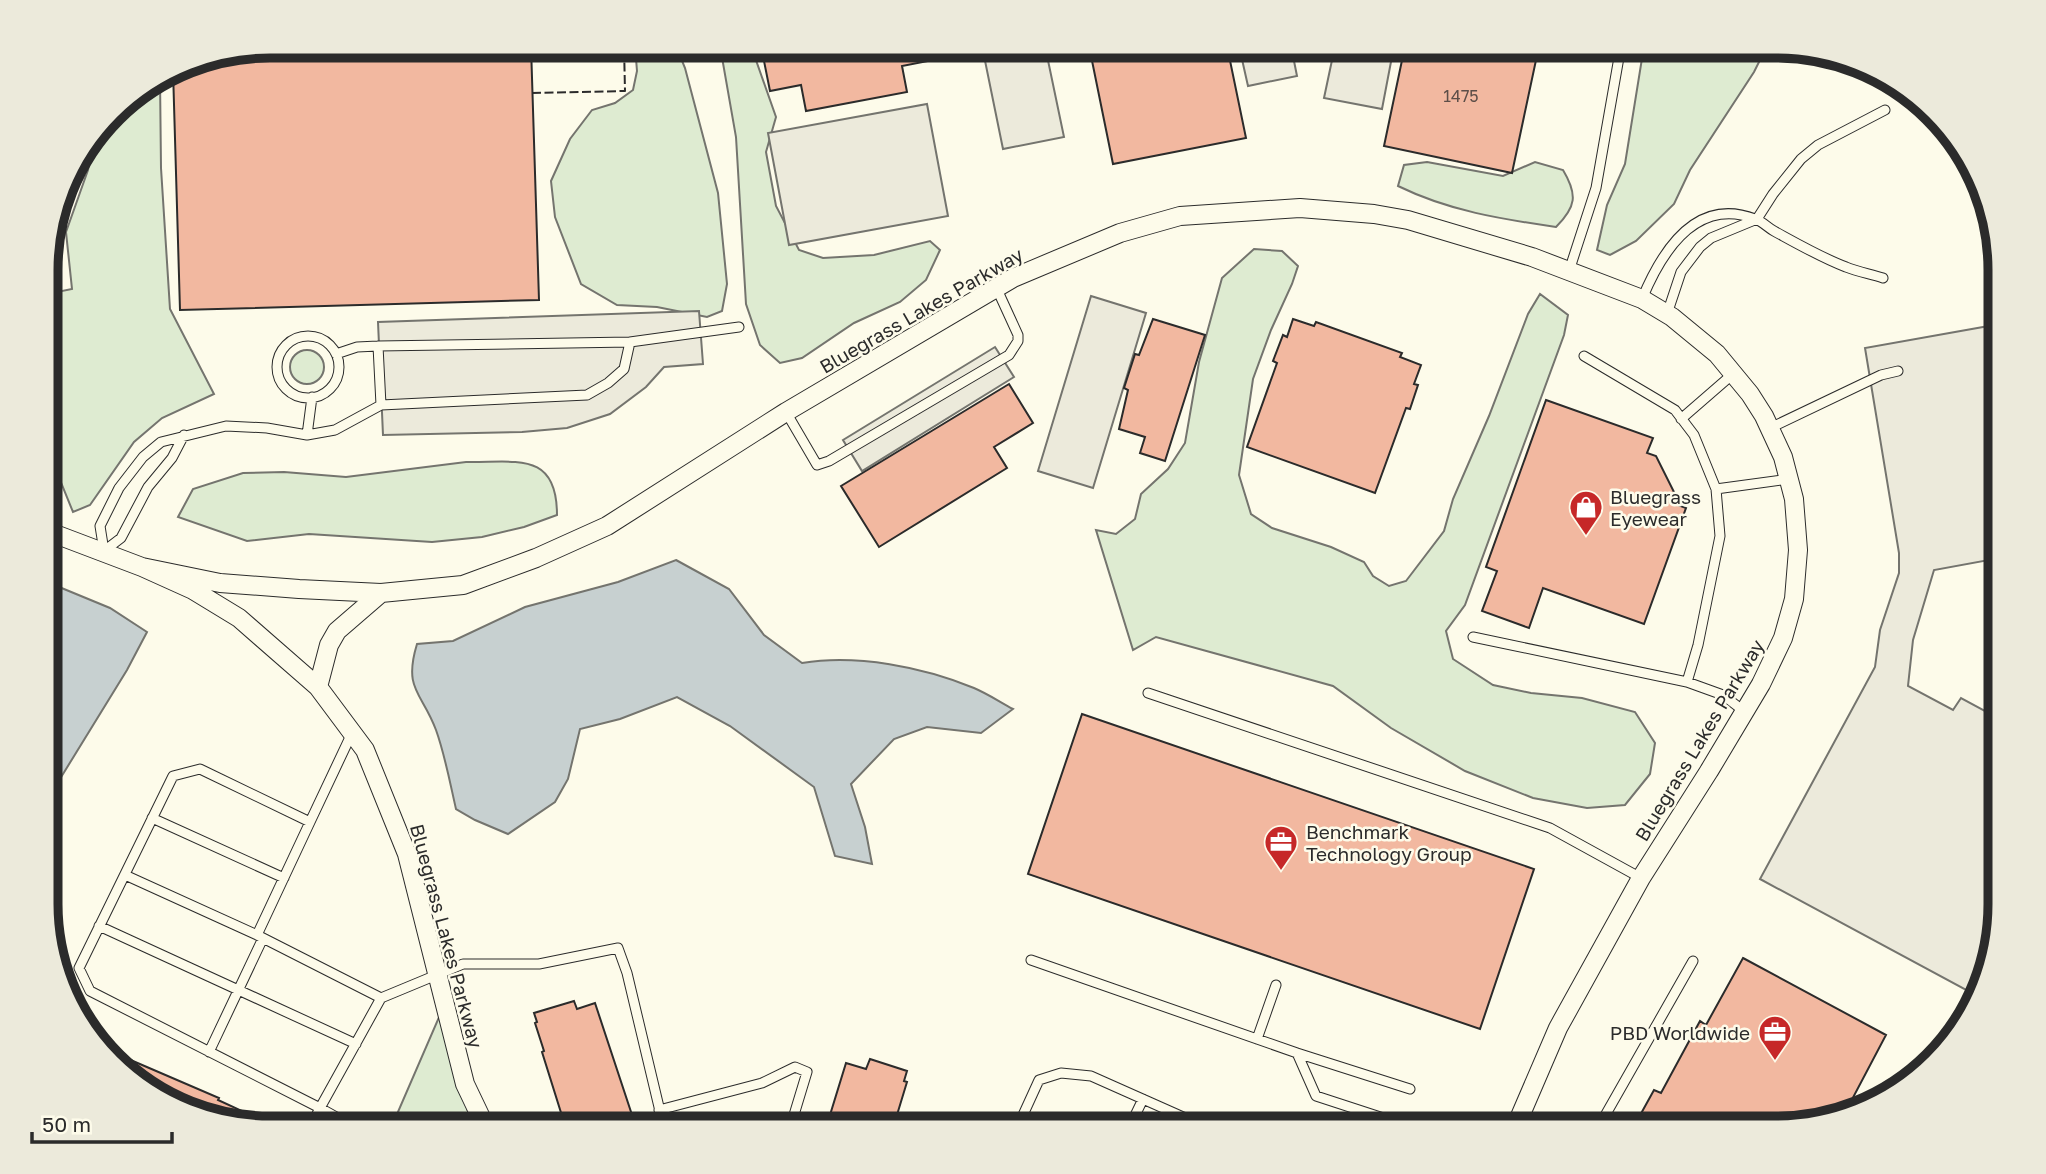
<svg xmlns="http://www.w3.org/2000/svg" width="2046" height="1174" font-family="'Golos Text',sans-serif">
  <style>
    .green { fill: #deebd1; stroke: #74746e; stroke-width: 2 }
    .parking { fill: #eceadb; stroke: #74746e; stroke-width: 2 }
    .water { fill: #c7d0d0; stroke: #74746e; stroke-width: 2 }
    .building { fill: #f2b8a0; stroke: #2b2b2b; stroke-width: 2 }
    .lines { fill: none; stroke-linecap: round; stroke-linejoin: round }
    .lane-casing { stroke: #2b2b2b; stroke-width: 11 }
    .street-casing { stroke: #2b2b2b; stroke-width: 20 }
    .lane { stroke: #fdfbea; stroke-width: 9 }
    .street { stroke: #fdfbea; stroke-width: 18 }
    .fence { stroke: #2b2b2b; stroke-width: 2; stroke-dasharray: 9 3.5; stroke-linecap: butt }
    .labels { text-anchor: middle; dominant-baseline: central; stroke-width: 5; stroke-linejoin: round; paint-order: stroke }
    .number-label { font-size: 16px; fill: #5d4e48 }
    .street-label { font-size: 19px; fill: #2b2b2b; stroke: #fdfbea }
    .poi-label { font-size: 19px; fill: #2b2b2b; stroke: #fdfbea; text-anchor: start }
    .rim { fill: none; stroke: #2b2b2b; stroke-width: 9 }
  </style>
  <rect width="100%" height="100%" fill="#fdfbea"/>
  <path class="green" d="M635 46H676L685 68 718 193 727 284 722 311 707 317 657 307 617 305 581 284 555 217 551 181 570 139 592 110 615 103 633 90 637 71Z
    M720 46H751L776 117 766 152 776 206 799 250 823 258 874 255 930 241 940 250 926 280 900 302 854 323 802 358 780 363 760 345 746 304 736 137Z
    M1644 46H1767L1754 72 1690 170 1674 204 1636 241 1610 255 1597 250 1607 205 1625 164Z
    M160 78 161 168 170 309 214 394 162 418 134 442 90 505 73 512 58 475 47 472V294L72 289 66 232 88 170 94 137 121 101Z
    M1427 162 1503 176 1535 162 1563 170C1578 195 1576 207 1556 227 1501 219 1449 211 1398 186L1404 165Z
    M1254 249 1282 251 1298 266 1292 284 1271 330 1253 379 1239 475 1251 514 1272 528 1331 547 1364 562 1373 576 1389 586 1406 581 1444 531 1453 499 1489 416 1528 314 1540 294 1568 315 1564 335 1465 605 1446 631 1453 659 1493 685 1531 693 1582 698 1635 712 1655 743 1650 774 1625 805 1587 808 1533 798 1465 771 1391 728 1333 686 1156 637 1133 650 1096 530 1116 534 1135 519 1141 494 1168 469 1185 443 1199 362 1222 278Z
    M290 367a17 17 0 1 1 34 0a17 17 0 1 1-34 0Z
    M466 462C515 463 557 450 557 515L524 527 482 537 432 542 309 534 247 541 178 517 193 489 243 473 284 472 346 477Z
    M443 1008 472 1128H391Z"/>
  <path class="parking" d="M982 46H1045L1064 137 1003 149Z
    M1239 46H1291L1297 76 1248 86Z
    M1335 46H1394L1382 109 1324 98Z
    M927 104 948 216 789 245 768 133Z
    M1091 296 1146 313 1093 488 1038 471Z
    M699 311 703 364 664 367 646 387 610 414 567 428 522 432 383 435 378 322Z
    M2000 324V558L1934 570 1913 640 1908 686 1953 710 1961 698 2000 719V919L1979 989 1968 991 1760 879 1875 667 1880 630 1899 573V553L1865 348Z
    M995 347 1014 377 862 471 843 440Z"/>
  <path class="water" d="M676 560 729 589 764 635 802 663C857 654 923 667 974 688 988 694 1000 702 1013 709L981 733 927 727 894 739 851 784 865 827 872 864 835 856 814 787 730 726 677 697 620 719 580 729 568 779 555 802 508 834 475 820 456 809C450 783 445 755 436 730 422 692 403 690 417 644L453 641 525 607 618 582Z
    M47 582 110 608 147 632 127 670 47 800Z"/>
  <path class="building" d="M269 46H531L539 300 180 310 173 70 184 62Z
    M761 46H925L928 61 902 66 907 92 806 111 801 85 770 91Z
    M1089 46H1227L1246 138 1113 164Z
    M1405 46H1539L1512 173 1384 146Z
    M1153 319 1205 335 1165 461 1140 453 1145 437 1119 429 1128 390 1124 388 1135 354 1139 355Z
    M1293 319 1314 326 1316 322 1402 353 1400 357 1421 365 1414 384 1418 385 1410 409 1406 408 1375 493 1247 447 1277 363 1273 361 1283 335 1287 337Z
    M1009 384 1033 423 994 447 1007 468 879 547 841 486Z
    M1546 400 1653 438 1647 453 1656 456 1674 492 1670 502 1686 508 1644 624 1543 588 1529 628 1482 611 1497 571 1486 567Z
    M1082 714 1534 869 1480 1029 1028 874Z
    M1743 958 1886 1035 1847 1109 1791 1128H1633L1654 1090 1661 1093 1700 1021 1706 1025Z
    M574 1001 577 1009 595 1003 636 1127 569 1128 566 1118 563 1119 542 1052 544 1051 535 1023 537 1022 534 1013Z
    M112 1052 219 1098 218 1100 268 1123 266 1128 158 1099 111 1055Z
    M870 1059 907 1071 904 1081 907 1082 893 1128H826L846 1063 866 1069Z"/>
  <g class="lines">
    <defs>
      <path id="lane" d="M1569 271 1596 188 1621 46
        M1642 299C1661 253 1695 196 1755 219 1762 221 1767 227 1774 231 1796 243 1822 258 1846 267 1858 272 1871 274 1883 278
        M1667 314 1681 272 1700 247 1711 238 1757 219 1773 194 1801 159 1818 145 1885 110
        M277 367a31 31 0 1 1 62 0a31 31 0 1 1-62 0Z
        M336 354 357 347 378 346
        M1584 356 1675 410 1694 435 1716 489 1720 536 1698 645 1687 682
        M381 405 378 346 630 342
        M786 412 817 465 829 461 1009 355 1018 341V335L996 287
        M1681 419 1734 373
        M1770 428 1881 375 1898 371
        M184 435 172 458 148 487 121 538 104 551 100 526 119 488 143 457 161 442 226 426 267 428 307 435 335 430 381 405 587 395 608 383 624 369 630 342 739 327
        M307 435 312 397
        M1716 489 1789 479
        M1473 637 1687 682 1723 695 1745 712
        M1148 693 1550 828 1641 878
        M352 733 310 822 200 769 173 776 79 968 90 991 320 1108 381 998 463 964H539L618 948 627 973 664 1128
        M152 818 284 878
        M310 822 257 935 381 998
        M125 875 257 935
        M99 926 356 1044
        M1031 960 1297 1053 1316 1096 1414 1128
        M1257 1039 1276 985
        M209 1052 263 938
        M1297 1053 1410 1089
        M659 1110 762 1083 795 1067 807 1072 790 1128
        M1023 1115 1039 1080 1061 1073 1091 1076 1208 1128
        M310 1128 320 1108 356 1128
        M1129 1128 1143 1099
        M1598 1128 1693 961"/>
      <path id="street" d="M47 531 142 567 193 590 239 618 318 687 365 750 407 854 465 1084 486 1128
        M142 567 220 583 299 589 381 593 463 585 536 558 607 526 786 412 1013 278 1120 233 1180 216 1300 208 1374 214 1408 220 1532 257 1642 299 1672 317 1717 354 1750 394 1764 416 1783 457 1794 499 1798 550 1794 599 1783 638 1761 684 1709 771 1641 878 1558 1028 1515 1128
        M318 687 329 645 337 631 381 593"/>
    </defs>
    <use href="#lane" class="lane-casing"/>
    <use href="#street" class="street-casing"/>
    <use href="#lane" class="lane"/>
    <use href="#street" class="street"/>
    <path class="fence" d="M532 93 625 91 624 46"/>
  </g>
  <defs>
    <symbol id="shop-pin" viewBox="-11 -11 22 30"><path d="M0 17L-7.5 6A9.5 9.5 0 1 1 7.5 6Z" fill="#c62828" stroke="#fdfbea"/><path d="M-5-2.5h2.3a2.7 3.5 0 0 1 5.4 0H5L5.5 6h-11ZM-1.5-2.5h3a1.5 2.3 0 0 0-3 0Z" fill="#fff"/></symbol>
    <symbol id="office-pin" viewBox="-11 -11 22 30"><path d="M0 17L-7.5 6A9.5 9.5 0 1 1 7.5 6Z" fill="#c62828" stroke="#fdfbea"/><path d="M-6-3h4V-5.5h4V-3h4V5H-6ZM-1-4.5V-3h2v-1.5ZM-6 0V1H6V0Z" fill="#fff"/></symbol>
  </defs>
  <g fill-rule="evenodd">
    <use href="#shop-pin" x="1567" y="488" width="38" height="52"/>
    <use href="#office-pin" x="1262" y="823" width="38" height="52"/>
    <use href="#office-pin" x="1756" y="1013" width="38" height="52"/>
  </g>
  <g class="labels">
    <g class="number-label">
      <text x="1461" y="96">1475</text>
    </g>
    <g class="street-label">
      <text transform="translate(921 310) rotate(-30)">Bluegrass Lakes Parkway</text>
      <text transform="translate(1699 740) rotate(-59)">Bluegrass Lakes Parkway</text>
      <text transform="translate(447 936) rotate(75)">Bluegrass Lakes Parkway</text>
    </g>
    <g class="poi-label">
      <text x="1610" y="496">Bluegrass<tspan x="1610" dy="22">Eyewear</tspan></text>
      <text x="1306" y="831">Benchmark<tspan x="1306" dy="22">Technology Group</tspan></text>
      <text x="1750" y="1032" text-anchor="end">PBD Worldwide</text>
    </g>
  </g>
  <path d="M0 0H2046V1174H0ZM270 58H1776A212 212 0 0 1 1988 270V904A212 212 0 0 1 1776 1116H270A212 212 0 0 1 58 904V270A212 212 0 0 1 270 58Z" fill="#eceadb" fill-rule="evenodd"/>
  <path class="rim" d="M270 58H1776A212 212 0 0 1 1988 270V904A212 212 0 0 1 1776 1116H270A212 212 0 0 1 58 904V270A212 212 0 0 1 270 58Z"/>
  <path d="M32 1132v10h140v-10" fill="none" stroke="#2b2b2b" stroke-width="3.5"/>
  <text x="42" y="1132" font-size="21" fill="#2b2b2b" stroke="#fdfbea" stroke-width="5" paint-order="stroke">50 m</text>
</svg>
